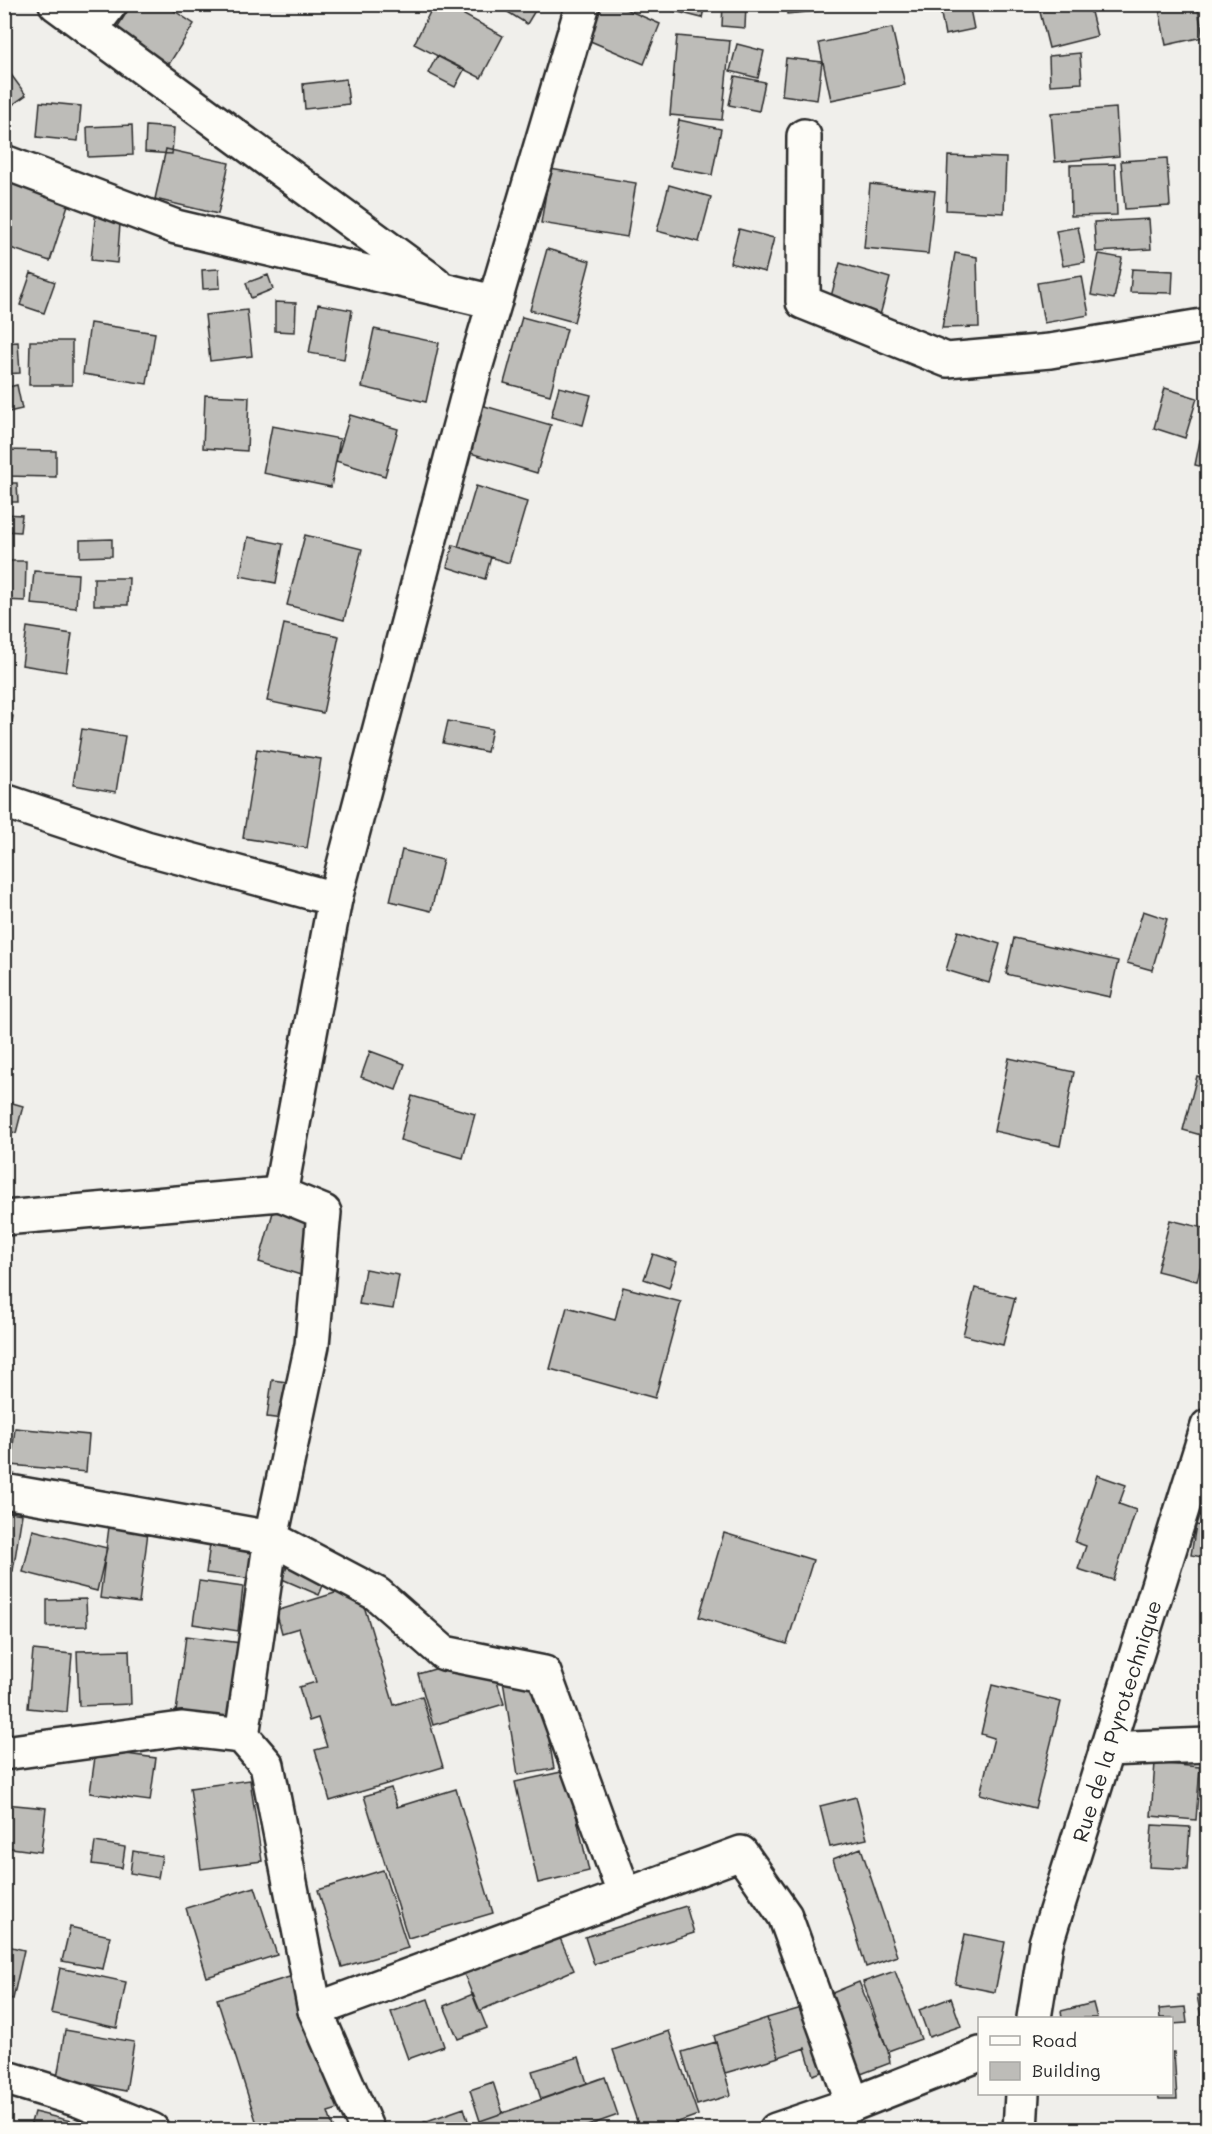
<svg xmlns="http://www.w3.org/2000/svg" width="1212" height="2134" font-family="Mali,sans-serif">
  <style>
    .building { fill: #bdbcb8; stroke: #2b2b2b; stroke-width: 1.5 }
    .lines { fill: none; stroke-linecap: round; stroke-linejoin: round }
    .minor-casing { stroke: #2b2b2b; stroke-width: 38 }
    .minor { stroke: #fdfcf7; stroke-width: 33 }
    .labels { text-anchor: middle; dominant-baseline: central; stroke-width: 6; stroke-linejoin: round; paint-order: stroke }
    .street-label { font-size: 21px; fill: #2b2b2b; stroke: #fdfcf7 }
  </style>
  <rect width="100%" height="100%" fill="#f0efeb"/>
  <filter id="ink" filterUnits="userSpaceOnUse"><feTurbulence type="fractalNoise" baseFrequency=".0167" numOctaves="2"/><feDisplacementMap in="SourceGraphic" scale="12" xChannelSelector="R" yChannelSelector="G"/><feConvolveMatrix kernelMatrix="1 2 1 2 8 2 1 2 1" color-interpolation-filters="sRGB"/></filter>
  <g filter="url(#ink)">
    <path class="building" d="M132 4H164L194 24 166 69 113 34Z
      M434 4H444L503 36 481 78 414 44Z
      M495 4H539L527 24Z
      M602 4H614L660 24 644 64 588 40Z
      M655 4H705L702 18 654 6Z
      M723 4H746L745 28 722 26Z
      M786 4H818V11L787 14Z
      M939 4H969L974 29 945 35Z
      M1038 4H1089L1097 36 1049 48Z
      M1158 4H1197L1203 37 1166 45Z
      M892 28 905 85 831 100 819 43Z
      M677 36 730 41 722 120 670 115Z
      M737 44 764 51 758 78 730 71Z
      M1080 53 1082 83 1050 85 1049 56Z
      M437 56 464 70 455 87 428 73Z
      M786 58 822 62 817 100 782 95Z
      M4 65 26 95 4 111Z
      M735 76 765 82 759 111 729 105Z
      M346 79 349 104 305 109 303 84Z
      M40 102 81 106 78 141 37 137Z
      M1116 108 1119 156 1055 162 1051 113Z
      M679 120 721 129 712 175 670 167Z
      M132 125 133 155 88 157 87 127Z
      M146 126 174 128 172 154 145 152Z
      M166 149 229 163 218 214 155 199Z
      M948 156 1006 158 1004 213 946 210Z
      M1167 158 1170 206 1125 209 1121 161Z
      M1115 164 1117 215 1071 216 1070 165Z
      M550 169 636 183 627 237 541 223Z
      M4 175 74 186 50 261 4 246Z
      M870 184 935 191 928 254 864 248Z
      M669 185 711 197 699 242 657 231Z
      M96 209 121 211 117 263 91 260Z
      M1149 219 1151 249 1096 252 1094 222Z
      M1078 227 1085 262 1063 266 1056 231Z
      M739 229 774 238 765 272 730 263Z
      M547 249 590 261 574 322 530 310Z
      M955 253 977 257 979 327 942 328Z
      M1099 254 1122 258 1114 299 1091 295Z
      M840 263 890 278 879 319 829 304Z
      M219 269 220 288 203 289 202 270Z
      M1132 269 1173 271 1172 293 1130 292Z
      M31 273 55 282 44 313 20 305Z
      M268 275 273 289 251 298 246 283Z
      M1082 276 1089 315 1044 323 1037 283Z
      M275 302 296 303 295 332 275 331Z
      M318 304 352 310 344 359 309 353Z
      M247 310 252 356 210 361 205 315Z
      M522 317 567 329 550 395 504 383Z
      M90 323 155 333 147 384 83 374Z
      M374 329 439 343 426 402 362 387Z
      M30 341H72V385H29Z
      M18 342 20 373 4 374V343Z
      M17 385 22 409 4 413V388Z
      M559 387 591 395 583 425 551 417Z
      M1165 388 1197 398 1185 438 1154 428Z
      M205 395 249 397 247 451 203 448Z
      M481 405 551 425 537 473 467 452Z
      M350 415 398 429 385 476 336 461Z
      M272 426 340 439 331 487 263 473Z
      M1200 440 1208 441V468L1195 465Z
      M4 450 56 451V477L4 476Z
      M4 483H17L18 502H4Z
      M476 486 527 502 509 563 458 547Z
      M4 514 22 515 20 532 4 531Z
      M305 535 362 549 344 620 287 605Z
      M248 537 283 544 276 583 240 576Z
      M112 539V556L80 557V540Z
      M453 545 491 557 485 579 447 567Z
      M4 561H26L25 601 4 600Z
      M34 571 78 574 76 608 31 604Z
      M94 578H129L128 605H94Z
      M284 624 339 636 323 713 267 701Z
      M27 627 72 634 66 672 22 665Z
      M4 714 13 716 9 738 4 737Z
      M448 721 492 729 487 752 443 743Z
      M82 729 125 736 116 792 73 785Z
      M257 749 321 759 307 848 243 838Z
      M402 850 443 860 431 911 390 901Z
      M1143 911 1167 919 1152 970 1127 963Z
      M958 931 1000 944 989 983 946 970Z
      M1014 938 1118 961 1110 997 1006 974Z
      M370 1051 405 1064 396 1090 361 1077Z
      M1009 1058 1074 1072 1060 1146 994 1131Z
      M1197 1076 1208 1079V1137L1183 1130Z
      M412 1096 475 1114 463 1158 400 1140Z
      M9 1102 23 1106 16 1133 4 1130V1120Z
      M279 1191 328 1205 307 1277 259 1262Z
      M1170 1220 1208 1229V1238L1197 1281 1157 1271Z
      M653 1254 677 1262 669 1288 644 1279Z
      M365 1269 399 1275 393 1309 359 1304Z
      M623 1287 681 1302 655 1398 550 1369 567 1307 615 1320Z
      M975 1288 1015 1298 1003 1345 963 1335Z
      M272 1380 302 1384 298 1421 267 1417Z
      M15 1428 89 1435 86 1472 11 1465Z
      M1097 1475 1126 1485 1119 1504 1136 1510 1113 1580 1078 1569 1086 1546 1075 1542Z
      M4 1511 22 1514 13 1571 4 1570Z
      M213 1522 260 1528 254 1579 206 1573Z
      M1196 1525 1208 1527V1558L1191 1555Z
      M109 1527 148 1532 139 1603 100 1598Z
      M33 1530 107 1548 97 1591 23 1572Z
      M724 1533 813 1560 787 1644 699 1617Z
      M297 1543 334 1559 319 1595 282 1579Z
      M199 1581 243 1587 238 1631 193 1624Z
      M358 1586 394 1705 422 1696 443 1767 330 1801 315 1750 327 1747 318 1718 309 1721 299 1687 316 1682 299 1628 282 1633 276 1611Z
      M86 1599 87 1626 47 1627V1600Z
      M186 1636 241 1643 232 1719 176 1712Z
      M33 1650 72 1654 67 1712 28 1708Z
      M129 1650 131 1704 79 1706 77 1651Z
      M488 1653 504 1704 433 1725 418 1674Z
      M4 1656H7L12 1705H4Z
      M538 1675 554 1769 518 1775 503 1681Z
      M992 1685 1061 1702 1035 1808 980 1794 994 1738 981 1734Z
      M96 1750 156 1758 150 1801 90 1793Z
      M1155 1763 1200 1767 1196 1820 1151 1816Z
      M566 1771 589 1871 538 1883 515 1782Z
      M250 1780 262 1861 201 1869 190 1788Z
      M391 1788 397 1807 456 1789 493 1913 408 1938 364 1796Z
      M856 1797 867 1839 830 1847 820 1806Z
      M5 1804 46 1808 41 1852 4 1847Z
      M1152 1825 1190 1827 1187 1869 1149 1867Z
      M95 1842 125 1847 122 1868 92 1864Z
      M861 1848 897 1956 866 1967 833 1859Z
      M133 1851 162 1856 158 1878 130 1873Z
      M383 1870 408 1948 342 1967 318 1890Z
      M255 1887 277 1955 207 1977 186 1908Z
      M686 1906 694 1933 594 1964 585 1937Z
      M70 1927 110 1936 103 1969 62 1961Z
      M556 1929 574 1970 479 2011 462 1969Z
      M965 1934 1005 1942 995 1992 955 1984Z
      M4 1945 24 1950 13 1999 4 1997Z
      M60 1968 126 1982 117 2028 51 2013Z
      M895 1971 921 2039 888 2051 863 1982Z
      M306 1972 348 2106 328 2112 334 2130H259L217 1999Z
      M859 1982 888 2051 890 2063 861 2074 830 1994Z
      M473 1994 487 2028 458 2039 444 2006Z
      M1208 1994V2023L1202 2024 1197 1995Z
      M951 1998 961 2026 929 2037 919 2010Z
      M428 1999 444 2046 408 2059 391 2012Z
      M819 2003 839 2066 813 2075 805 2048 779 2057 767 2018Z
      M1093 2003 1097 2018H1062L1061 2011Z
      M1185 2007 1187 2023 1172 2024V2018H1160L1159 2009Z
      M767 2018 779 2057 725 2073 714 2036Z
      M65 2030 134 2042 126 2091 57 2078Z
      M669 2031 698 2115 656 2130H640L613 2050Z
      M716 2042 731 2095 697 2105 682 2052Z
      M1172 2052H1174L1177 2099H1159L1158 2094H1172Z
      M579 2057 587 2083 541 2099 532 2071Z
      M605 2077 618 2115 576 2130H483L480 2121Z
      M493 2082 503 2113 480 2121 470 2090Z
      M464 2108 471 2130H427L424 2122Z
      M34 2112 96 2127V2130H29Z"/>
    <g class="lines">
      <defs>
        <g id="minor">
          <path d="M56 4 435 283"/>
          <path d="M583 4 475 368 335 899 280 1194 324 1212 312 1345 271 1538 377 1594 444 1653 544 1673 625 1896"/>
          <path d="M90 30 110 4"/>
          <path d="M804 136 803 302 947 360 1050 351 1208 325"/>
          <path d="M4 162 176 227 494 302"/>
          <path d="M4 801 146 848 335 899"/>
          <path d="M4 1218 280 1194"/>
          <path d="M4 1491 271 1538 242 1736"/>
          <path d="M1106 1749 1208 1745"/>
          <path d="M4 1753 181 1729 242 1736 267 1765 315 2010 367 2130"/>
          <path d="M315 2010 741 1853 785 1916 853 2104"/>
          <path id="s1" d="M1034 2018 1046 1943 1208 1426"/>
          <path d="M4 2077 79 2100 152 2130"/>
          <path d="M776 2130 853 2104 980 2054"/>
          <path d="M1020 2130 1022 2094"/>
        </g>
      </defs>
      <use href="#minor" class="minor-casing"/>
      <use href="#minor" class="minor"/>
    </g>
  </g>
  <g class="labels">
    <g class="street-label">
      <text stroke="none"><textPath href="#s1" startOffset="309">Rue de la Pyrotechnique</textPath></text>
    </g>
  </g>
  <rect width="1212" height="2134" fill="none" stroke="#fdfcf7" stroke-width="24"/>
  <rect x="12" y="12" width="1188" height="2110" fill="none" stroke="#2b2b2b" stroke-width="2" filter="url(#ink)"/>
  <rect x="978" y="2017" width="195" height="78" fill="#fdfcf7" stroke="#a9a8a5" stroke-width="1.5"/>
  <rect x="990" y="2036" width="30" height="9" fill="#fdfcf7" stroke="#a9a8a5" stroke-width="1.5"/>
  <text x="1032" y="2047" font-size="18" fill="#2b2b2b">Road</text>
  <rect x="990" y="2062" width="30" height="18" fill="#bdbcb8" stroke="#a9a8a5" stroke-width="1.5"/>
  <text x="1032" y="2077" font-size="18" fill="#2b2b2b">Building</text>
</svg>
